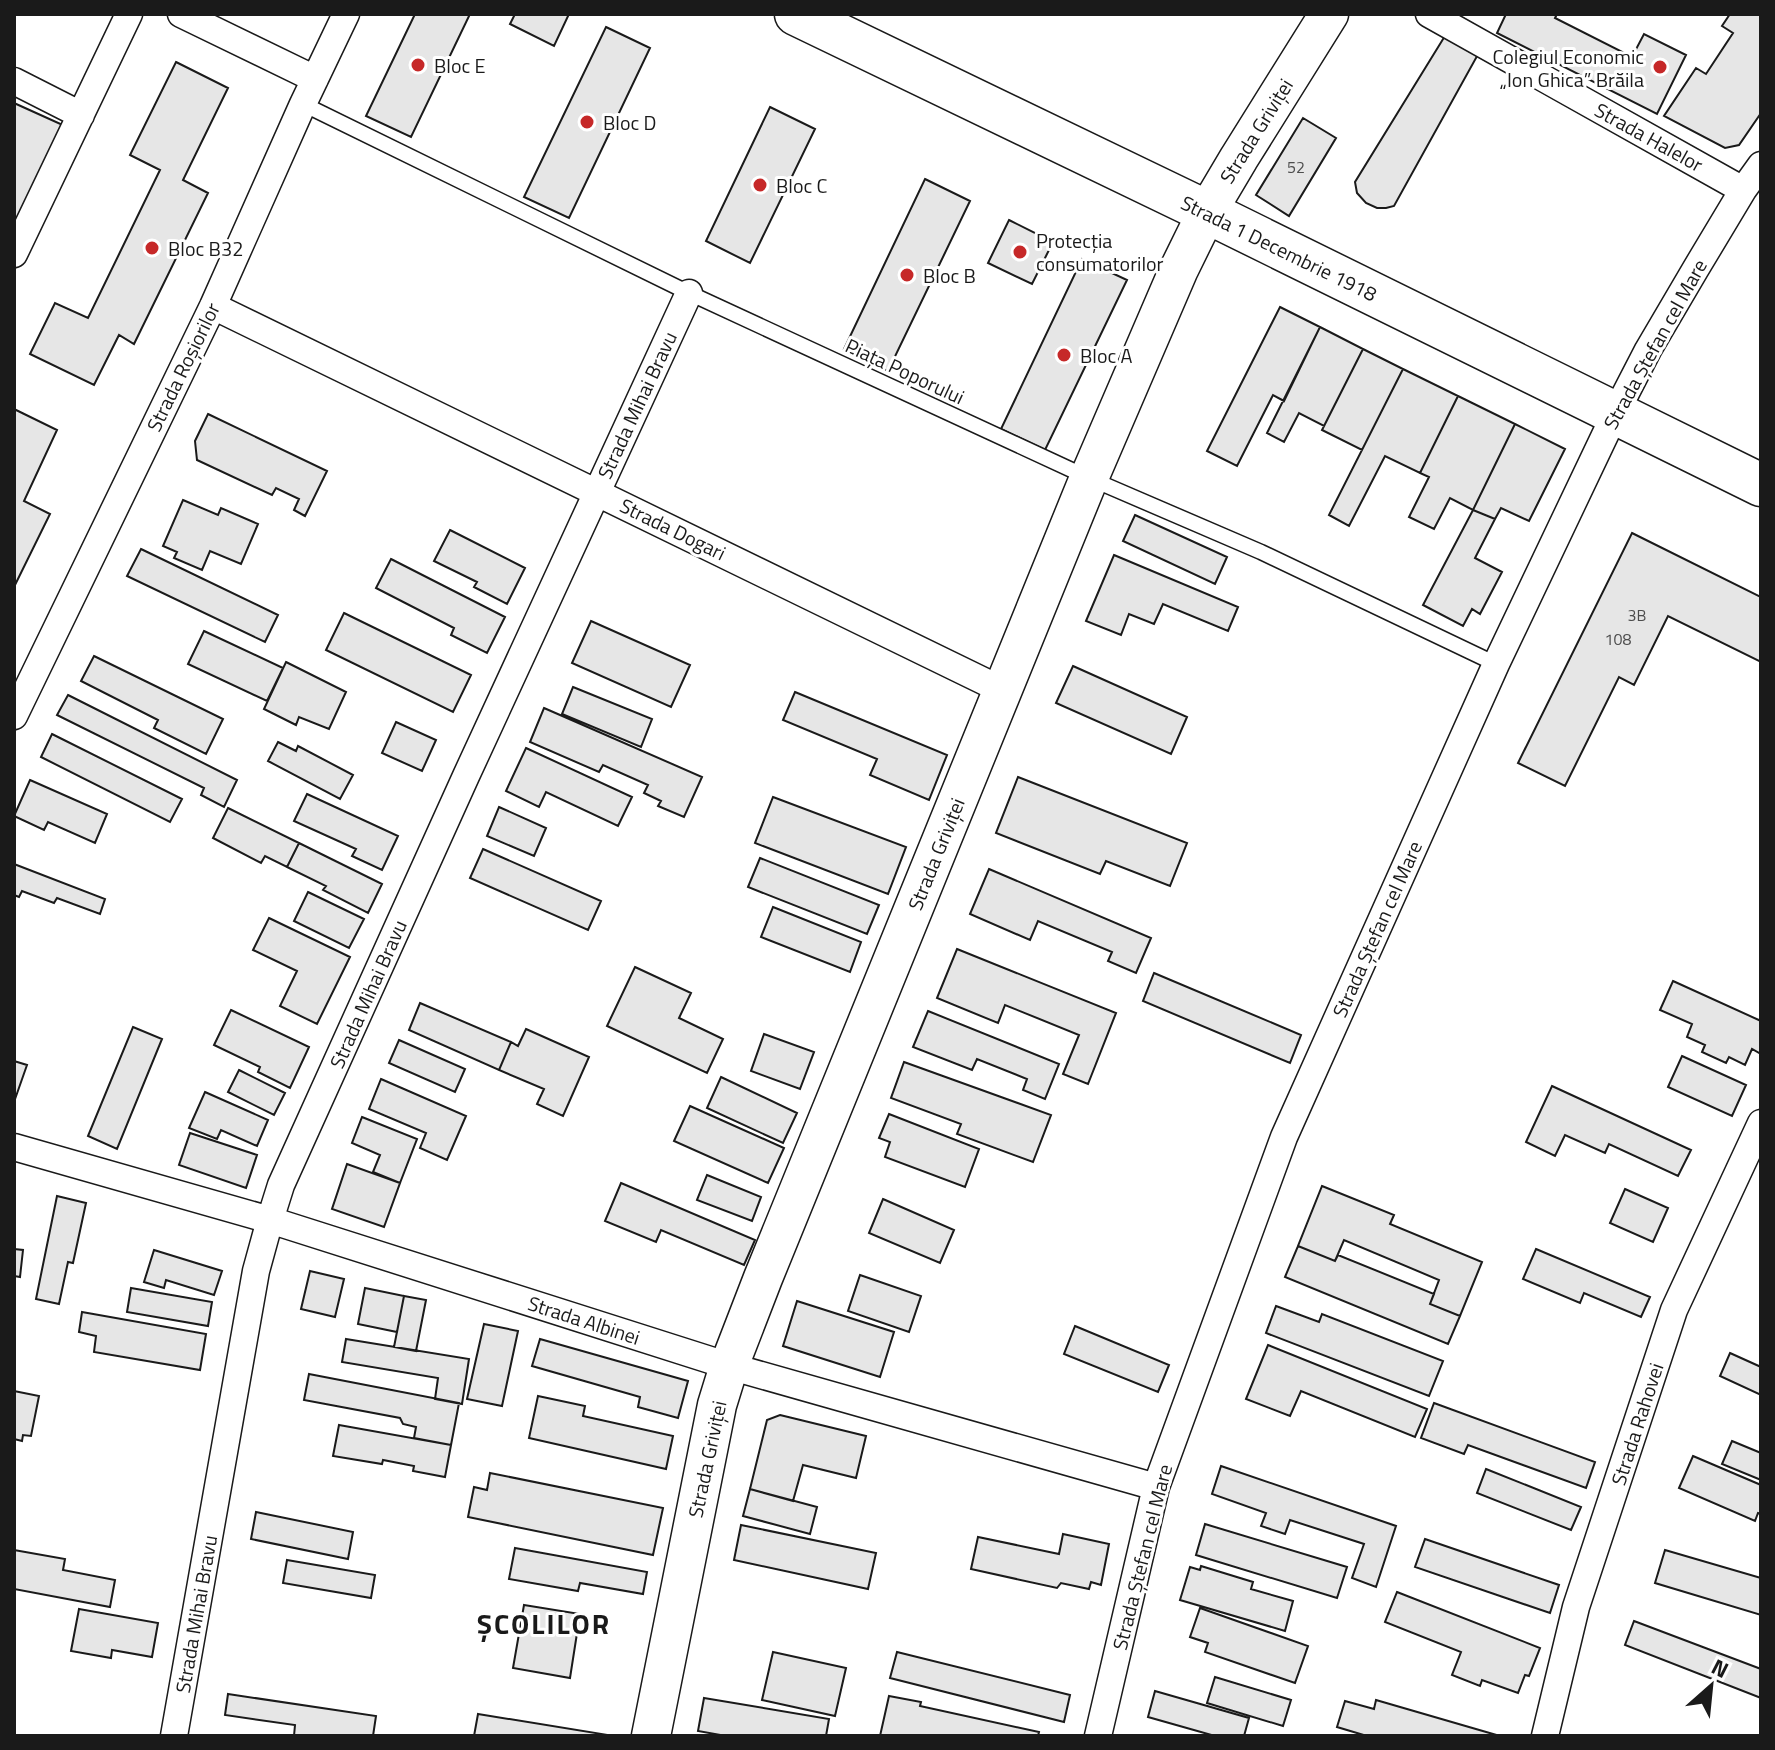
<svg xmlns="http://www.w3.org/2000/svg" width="1775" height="1750" font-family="'Titillium Web',sans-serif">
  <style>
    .building { fill: #e6e6e6; stroke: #1a1a1a; stroke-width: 2 }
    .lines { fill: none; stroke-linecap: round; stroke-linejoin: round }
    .lane-casing { stroke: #1a1a1a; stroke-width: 17 }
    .street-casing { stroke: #1a1a1a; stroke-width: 29 }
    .secondary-casing { stroke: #1a1a1a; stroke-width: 41 }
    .primary-casing { stroke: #1a1a1a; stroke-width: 45 }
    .lane { stroke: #fff; stroke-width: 14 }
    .street { stroke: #fff; stroke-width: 26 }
    .secondary { stroke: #fff; stroke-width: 38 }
    .primary { stroke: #fff; stroke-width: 42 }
    .poi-dot { fill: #c62828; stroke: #fff; stroke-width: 3 }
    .labels { text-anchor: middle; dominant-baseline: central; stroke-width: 6; stroke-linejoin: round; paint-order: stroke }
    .number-label { font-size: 16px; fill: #4d4d4d }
    .poi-label { font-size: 20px; fill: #1a1a1a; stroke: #fff; text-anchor: start }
    .street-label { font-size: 20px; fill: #1a1a1a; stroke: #fff }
    .district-label { font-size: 28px; font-weight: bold; letter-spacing: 2px; fill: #1a1a1a; stroke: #fff }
  </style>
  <rect width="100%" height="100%" fill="#fff"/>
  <path class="building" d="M415 14H470L411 137 366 116Z
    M515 14H569L554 46 510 24Z
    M1506 14H1557L1555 18 1632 57 1644 34 1686 55 1657 114 1497 33Z
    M1730 14H1761V113L1739 145 1725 148 1664 116 1696 68 1706 74 1733 33 1722 26Z
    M606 27 650 48 569 218 524 197Z
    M1448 31 1481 49 1394 206 1386 208H1377L1366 203 1357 193 1355 182Z
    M176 62 228 88 183 180 208 193 134 344 119 335 94 385 30 354 55 303 88 318 160 170 130 155Z
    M14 103 65 126 14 237Z
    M770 107 815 129 750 263 706 241Z
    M1303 118 1336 138 1289 216 1256 195Z
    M925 179 970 201 888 371 844 349Z
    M1009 220 1053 242 1032 284 988 263Z
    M1082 259 1127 280 1045 450 1001 429Z
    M1280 307 1320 327 1284 401 1273 395 1237 466 1207 451Z
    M1320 327 1363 349 1324 426 1299 413 1284 442 1267 433Z
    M1363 349 1403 369 1362 450 1322 430Z
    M1403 369 1458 396 1420 473 1385 456 1349 526 1329 515Z
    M1458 396 1515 424 1473 510 1450 498 1434 529 1409 517 1429 477 1420 473Z
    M14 409 57 430 24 501 50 514 14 587Z
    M208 414 327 471 305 516 294 510 299 499 276 488 272 495 197 460 195 441Z
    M1515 424 1565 449 1529 521 1501 508 1495 519 1473 510Z
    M183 500 218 515 221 508 258 524 241 564 210 551 202 570 174 558 177 552 163 546Z
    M1473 510 1495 519 1475 558 1502 572 1480 614 1472 609 1463 626 1423 605Z
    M1135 515 1227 557 1215 584 1123 541Z
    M450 530 525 568 507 604 474 587 477 582 434 561Z
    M1632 533 1761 597V662L1668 616 1634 685 1619 677 1565 786 1518 763Z
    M141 549 278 615 265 642 127 576Z
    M1114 555 1238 607 1228 631 1163 604 1154 624 1129 614 1121 635 1086 621Z
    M391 559 505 617 487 653 451 635 454 628 376 588Z
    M344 613 471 675 453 712 326 650Z
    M591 621 690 665 671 707 572 663Z
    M204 631 283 668 267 701 188 664Z
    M94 656 223 719 206 754 154 728 158 720 81 681Z
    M286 662 346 692 329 729 299 717 296 725 264 709Z
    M1073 666 1187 717 1171 754 1056 703Z
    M573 687 652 719 641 747 562 714Z
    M795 692 947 755 929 800 870 775 877 759 783 720Z
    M68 695 237 780 224 807 201 795 204 788 57 715Z
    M544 708 702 777 684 817 658 806 661 801 644 793 648 785 603 765 599 772 530 742Z
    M396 722 436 740 422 771 382 753Z
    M52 734 182 799 170 822 41 757Z
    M278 742 296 751 298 746 353 775 340 799 268 761Z
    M526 748 632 797 618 826 546 792 539 807 506 791Z
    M1018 777 1187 843 1170 886 1106 861 1100 874 996 833Z
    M30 780 107 814 95 843 48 822 44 830 14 816Z
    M307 794 398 836 382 870 352 856 356 849 294 821Z
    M773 797 906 847 888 894 755 843Z
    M499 807 546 828 534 856 487 836Z
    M228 808 299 843 287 867 265 856 261 863 213 838Z
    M299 843 382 884 368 913 323 890 326 886 287 867Z
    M483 849 601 901 588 930 470 878Z
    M760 858 879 905 867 934 748 887Z
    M14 864 105 899 100 914 57 898 54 903 22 891 19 897 14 895Z
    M989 869 1151 938 1136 973 1108 961 1112 952 1038 921 1030 940 970 914Z
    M308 892 364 919 349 948 294 921Z
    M773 907 861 942 850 972 761 937Z
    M269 918 350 957 317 1024 280 1006 297 971 253 950Z
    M957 949 1116 1013 1088 1084 1063 1074 1079 1035 1005 1005 998 1023 937 998Z
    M635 967 691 993 679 1018 723 1039 707 1073 607 1026Z
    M1154 973 1301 1035 1290 1063 1143 1001Z
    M1673 981 1761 1021V1054L1752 1049 1745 1065 1729 1057 1726 1063 1702 1052 1705 1045 1687 1037 1692 1024 1660 1010Z
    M420 1003 511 1042 499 1070 409 1030Z
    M231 1010 309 1047 290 1088 258 1072 260 1067 214 1045Z
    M928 1011 1059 1064 1045 1099 1023 1090 1027 1079 977 1059 972 1070 913 1047Z
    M133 1027 162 1039 117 1149 88 1136Z
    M526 1029 589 1057 563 1116 537 1104 544 1089 499 1070 511 1042 518 1046Z
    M764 1034 814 1052 800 1089 751 1071Z
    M399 1040 465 1069 455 1092 389 1063Z
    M1682 1056 1746 1085 1732 1116 1668 1087Z
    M14 1061 27 1065 14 1102Z
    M904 1062 1051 1115 1033 1162 957 1134 961 1124 891 1098Z
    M239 1070 285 1093 274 1115 228 1092Z
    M721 1077 797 1113 783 1143 707 1108Z
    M381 1079 466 1116 447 1160 420 1148 426 1133 369 1109Z
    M1552 1086 1691 1150 1678 1176 1609 1144 1605 1153 1565 1135 1555 1156 1526 1142Z
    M205 1092 268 1120 257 1146 221 1130 217 1139 189 1128Z
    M690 1106 784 1148 768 1183 674 1141Z
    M889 1114 979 1149 965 1187 885 1157 890 1142 879 1138Z
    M362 1117 417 1139 400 1183 373 1172 380 1155 352 1143Z
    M190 1133 257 1155 246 1188 179 1165Z
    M347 1164 400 1183 384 1227 332 1209Z
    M707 1175 761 1197 752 1221 697 1200Z
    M621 1183 755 1240 744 1265 661 1230 656 1242 605 1221Z
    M1322 1186 1394 1215 1390 1224 1482 1262 1460 1316 1430 1304 1439 1280 1344 1240 1335 1261 1298 1246Z
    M1625 1189 1668 1208 1653 1242 1610 1223Z
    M57 1196 86 1203 73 1263 68 1262 59 1304 36 1299Z
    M883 1199 954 1230 940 1263 869 1233Z
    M1298 1246 1335 1261 1338 1255 1434 1294 1430 1304 1460 1316 1448 1344 1285 1277Z
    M14 1249 23 1250 20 1277 14 1276Z
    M1536 1249 1650 1297 1641 1317 1584 1293 1580 1303 1523 1279Z
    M154 1250 222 1271 214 1295 166 1280 164 1288 144 1282Z
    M310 1271 344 1279 335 1317 301 1309Z
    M860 1275 921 1296 909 1332 848 1311Z
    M131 1288 212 1302 208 1326 127 1312Z
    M365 1288 404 1296 397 1332 358 1324Z
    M404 1296 426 1300 416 1351 394 1347Z
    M797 1301 894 1332 880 1377 783 1346Z
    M1276 1306 1319 1322 1322 1314 1443 1361 1429 1396 1266 1333Z
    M82 1312 206 1334 200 1370 94 1352 96 1336 79 1332Z
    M484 1324 518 1331 502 1406 467 1399Z
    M1075 1326 1169 1365 1158 1392 1064 1354Z
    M346 1339 469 1359 462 1404 435 1399 438 1378 342 1362Z
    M540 1339 688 1381 678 1418 638 1407 640 1397 532 1366Z
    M1268 1345 1427 1409 1415 1437 1301 1391 1290 1416 1246 1399Z
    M1730 1353 1761 1367V1395L1720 1376Z
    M309 1374 459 1403 451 1445 414 1438 416 1427 403 1424 400 1418 304 1400Z
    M14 1391 39 1396 31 1436 23 1435 22 1441 14 1439Z
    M538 1396 585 1406 583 1416 673 1436 666 1469 529 1438Z
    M1434 1403 1595 1462 1586 1488 1468 1445 1464 1454 1421 1438Z
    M780 1415 866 1436 856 1478 803 1465 793 1501 750 1489 767 1420Z
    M339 1425 451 1445 445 1477 413 1471 414 1466 383 1460 382 1464 333 1456Z
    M1732 1441 1761 1453V1480L1722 1464Z
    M1693 1456 1761 1485V1514L1758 1513 1755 1521 1679 1488Z
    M1221 1466 1396 1526 1376 1587 1352 1578 1364 1544 1290 1520 1285 1534 1261 1526 1266 1513 1212 1494Z
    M1486 1469 1581 1507 1571 1530 1477 1493Z
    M490 1473 663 1508 653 1555 468 1517 474 1487 487 1490Z
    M750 1489 817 1507 810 1534 743 1516Z
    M256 1512 353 1532 348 1559 251 1539Z
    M1205 1524 1347 1567 1337 1598 1196 1555Z
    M741 1525 876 1553 868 1589 734 1560Z
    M1063 1534 1109 1544 1101 1585 1091 1582 1089 1589 1061 1583 1057 1588 971 1569 978 1537 1059 1554Z
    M1425 1539 1559 1585 1550 1613 1415 1567Z
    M515 1548 647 1572 643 1594 580 1583 578 1591 509 1579Z
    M14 1550 65 1559 63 1570 115 1580 110 1607 14 1589Z
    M1665 1550 1761 1578V1615L1655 1583Z
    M287 1560 375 1575 371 1598 283 1583Z
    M1201 1566 1253 1582 1251 1589 1293 1601 1285 1631 1180 1600 1190 1567 1200 1570Z
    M1397 1592 1540 1648 1529 1676 1525 1675 1518 1693 1482 1680 1480 1686 1452 1675 1461 1652 1385 1622Z
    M524 1605 580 1614 570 1678 513 1668Z
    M1200 1608 1308 1646 1295 1683 1205 1652 1208 1643 1190 1637Z
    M79 1609 158 1623 152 1657 112 1650 111 1658 71 1651Z
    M1634 1621 1761 1669V1698L1625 1645Z
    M773 1652 846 1668 835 1716 762 1700Z
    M897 1652 1070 1695 1064 1722 890 1678Z
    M1215 1677 1291 1700 1283 1726 1207 1703Z
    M1155 1691 1249 1718 1244 1736H1215L1148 1717Z
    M228 1694 376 1716 373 1736H294L295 1725 225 1715Z
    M889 1696 921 1702 920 1706 1039 1732 1038 1736H880Z
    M704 1698 829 1719 826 1736H726L698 1731Z
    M1376 1700 1500 1736H1367L1337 1727 1345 1701 1374 1709Z
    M478 1714 608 1735V1736H474Z"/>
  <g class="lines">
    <defs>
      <path id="lane" d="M303 104 689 293 1089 478 1261 552 1496 664"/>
      <path id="street" d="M181 14 315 79
        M1429 14 1743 190
        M14 81 81 115
        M14 254 129 14
        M213 306 1002 690
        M14 716 213 306 303 104 346 14
        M14 1147 270 1220 729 1366 1156 1487
        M174 1736 256 1271 270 1220 281 1185 466 776 689 293
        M1098 1736 1156 1487 1284 1137 1496 664 1616 412 1648 350 1695 270 1743 190 1761 165
        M1545 1736 1576 1607 1674 1310 1761 1123"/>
      <path id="secondary" d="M651 1736 717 1405 729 1366 763 1278 1089 478 1179 269 1207 212 1239 158 1329 14"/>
      <path id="primary" d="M796 14 1207 212 1761 485"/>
    </defs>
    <use href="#lane" class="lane-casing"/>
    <use href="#street" class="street-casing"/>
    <use href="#secondary" class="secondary-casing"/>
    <use href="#primary" class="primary-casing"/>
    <use href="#lane" class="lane"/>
    <use href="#street" class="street"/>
    <use href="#secondary" class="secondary"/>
    <use href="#primary" class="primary"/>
  </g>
  <g class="poi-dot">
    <circle cx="418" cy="65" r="8"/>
    <circle cx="1660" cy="67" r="8"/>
    <circle cx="587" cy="122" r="8"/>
    <circle cx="760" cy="185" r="8"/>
    <circle cx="152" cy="248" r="8"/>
    <circle cx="1020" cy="252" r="8"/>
    <circle cx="907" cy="275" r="8"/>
    <circle cx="1064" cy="355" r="8"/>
  </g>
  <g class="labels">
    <g class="number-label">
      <text x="1296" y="167">52</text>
      <text x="1637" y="615">3B</text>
      <text x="1618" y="639">108</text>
    </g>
    <g class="poi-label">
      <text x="1644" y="56" text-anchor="end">Colegiul Economic<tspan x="1644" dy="23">„Ion Ghica” Brăila</tspan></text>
      <text x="434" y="65">Bloc E</text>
      <text x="603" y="122">Bloc D</text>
      <text x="776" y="185">Bloc C</text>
      <text x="1036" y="240">Protecția<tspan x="1036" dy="23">consumatorilor</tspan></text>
      <text x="168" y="248">Bloc B32</text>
      <text x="923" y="275">Bloc B</text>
      <text x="1080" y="355">Bloc A</text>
    </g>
    <g class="street-label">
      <text transform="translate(1256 131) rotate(-58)">Strada Griviței</text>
      <text transform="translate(1649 137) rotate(29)">Strada Halelor</text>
      <text transform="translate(1279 248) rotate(26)">Strada 1 Decembrie 1918</text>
      <text transform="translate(1655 344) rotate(-61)">Strada Ștefan cel Mare</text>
      <text transform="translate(183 367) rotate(-64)">Strada Roșiorilor</text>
      <text transform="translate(905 371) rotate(25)">Piața Poporului</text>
      <text transform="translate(637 405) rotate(-65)">Strada Mihai Bravu</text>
      <text transform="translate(673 529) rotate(26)">Strada Dogari</text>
      <text transform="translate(936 854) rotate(-68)">Strada Griviței</text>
      <text transform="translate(1377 929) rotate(-66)">Strada Ștefan cel Mare</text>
      <text transform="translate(368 994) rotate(-66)">Strada Mihai Bravu</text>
      <text transform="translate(584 1320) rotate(18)">Strada Albinei</text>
      <text transform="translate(1637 1424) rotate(-72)">Strada Rahovei</text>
      <text transform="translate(707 1459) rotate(-78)">Strada Griviței</text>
      <text transform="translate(1142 1557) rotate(-76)">Strada Ștefan cel Mare</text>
      <text transform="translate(196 1614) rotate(-80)">Strada Mihai Bravu</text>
    </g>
    <g class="district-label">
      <text x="544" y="1623">ȘCOLILOR</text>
    </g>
  </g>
  <rect width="1775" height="1750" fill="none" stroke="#1a1a1a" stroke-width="32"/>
  <g transform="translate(1711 1686) rotate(27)" stroke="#ffffff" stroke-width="6" paint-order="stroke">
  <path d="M0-6L14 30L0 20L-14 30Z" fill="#1a1a1a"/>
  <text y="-12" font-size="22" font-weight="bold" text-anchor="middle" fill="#1a1a1a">N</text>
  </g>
</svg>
